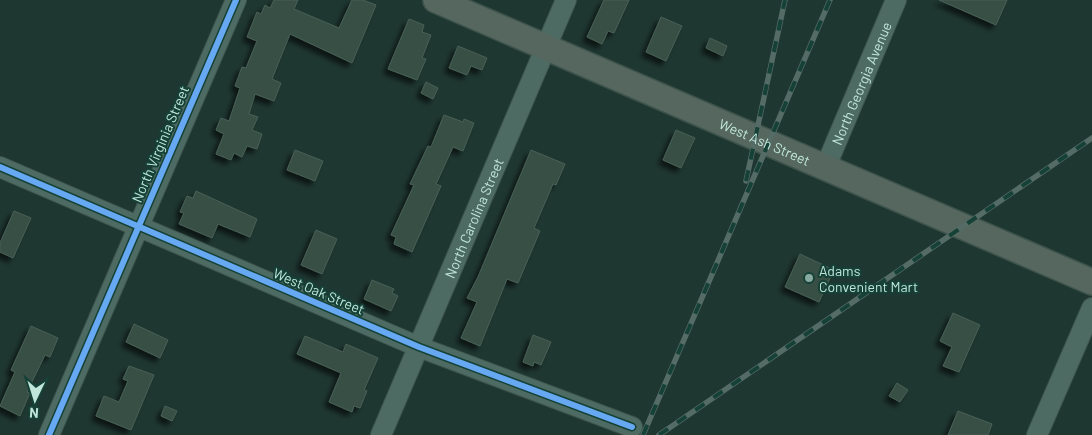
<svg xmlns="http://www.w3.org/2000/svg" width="1092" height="435" font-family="Barlow,sans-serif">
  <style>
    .building { fill: #384f45; stroke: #486056; filter: url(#shadow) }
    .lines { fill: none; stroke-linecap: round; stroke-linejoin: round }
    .minor-casing { stroke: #3d534c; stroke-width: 22 }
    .major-casing { stroke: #3d534c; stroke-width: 28 }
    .minor { stroke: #4d6b63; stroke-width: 20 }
    .major { stroke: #55675e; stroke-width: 25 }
    .rail-casing { stroke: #556c66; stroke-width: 5.5 }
    .rail { stroke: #154136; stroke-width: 4; stroke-dasharray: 11; stroke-linecap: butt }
    .cycleway-casing { stroke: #154136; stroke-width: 9 }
    .cycleway { stroke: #66a8f1; stroke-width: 6 }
    .poi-dot { fill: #88a99f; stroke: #154136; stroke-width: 2 }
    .labels { text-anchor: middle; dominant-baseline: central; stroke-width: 4; stroke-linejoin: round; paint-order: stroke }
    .street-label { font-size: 14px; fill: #c0e6da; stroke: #154136 }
    .poi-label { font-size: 14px; fill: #c0e6da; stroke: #154136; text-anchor: start }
  </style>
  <defs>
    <filter id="shadow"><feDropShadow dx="-4.5" dy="4.5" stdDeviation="2.5" flood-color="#0009"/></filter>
  </defs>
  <rect width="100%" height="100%" fill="#1f3731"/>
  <path class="building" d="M274 0H298L294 9 339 28 352 0H363L376 5 352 63 290 34 272 79 281 83 274 101 255 94 249 114 258 117 252 130 262 134 257 149 247 146 242 157 234 153 231 160 216 154 224 134 216 130 221 118 229 121 240 88 235 86 242 67 246 68 257 41 247 37 257 12 261 14 265 5 270 8Z
    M604 0H629L614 33 608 31 602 44 587 37Z
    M939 0H1007L996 25Z
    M661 17 682 26 666 61 646 52Z
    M409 19 424 25 422 32 431 35 422 58 426 59 417 80 388 69Z
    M710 38 727 46 723 56 706 48Z
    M458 46 487 58 482 70 471 66 467 75 449 68Z
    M426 82 438 88 433 99 421 93Z
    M444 115 463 122 464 119 474 123 463 151 453 147 436 184 441 186 412 252 394 244 396 237 391 235 414 185 410 184 428 146 431 147Z
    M676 130 695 138 681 168 663 160Z
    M295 150 323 161 315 181 287 170Z
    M531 150 565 164 556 185 553 184 534 228 540 231 518 283 507 279 480 346 461 338 477 302 467 298 478 277Z
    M196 191 257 219 250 237 218 224 212 238 179 224 184 213 180 212 187 196 193 198Z
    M14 211 31 218 13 258 0 252V243Z
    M316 230 337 239 322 274 301 265Z
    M800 254 834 270 819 302 785 287Z
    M372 280 394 289 392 293 398 296 391 311 364 299Z
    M953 313 980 325 959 372 943 366 952 347 940 341Z
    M134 324 168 340 160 358 126 342Z
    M31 326 58 338 50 357 45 355 27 392 30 393 20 416 0 406 15 372 11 370Z
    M533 335 551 342 541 365 534 362 533 366 523 362Z
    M305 336 343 352 346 344 378 358 364 390 367 391 360 408 354 406 352 412 329 402 341 373 297 354Z
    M129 366 154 375 131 430 96 416 104 396 119 402 128 381 123 379Z
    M897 383 908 390 900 402 889 396Z
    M165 406 177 411 172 421 161 416Z
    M958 411 992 424 988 435H948Z"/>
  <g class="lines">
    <defs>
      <g id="minor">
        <path id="s1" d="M826 166 896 0"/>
        <path d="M0 167 419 347 632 427"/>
        <path d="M49 435 236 0"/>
        <path id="s2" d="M381 435 566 0"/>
        <path d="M1037 435 1092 308"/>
      </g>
      <g id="major">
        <path id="s3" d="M436 0 1092 282"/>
      </g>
    </defs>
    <use href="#minor" class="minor-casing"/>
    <use href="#major" class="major-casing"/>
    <use href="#minor" class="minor"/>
    <use href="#major" class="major"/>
    <defs>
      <path id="rail" d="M746 181 785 0
        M643 435 830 0
        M659 435 1092 138"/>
    </defs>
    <use href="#rail" class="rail-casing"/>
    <use href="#rail" class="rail"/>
    <defs>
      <path id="cycleway" d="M0 167 419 347 632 427
        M49 435 236 0"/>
    </defs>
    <use href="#cycleway" class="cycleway-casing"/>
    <use href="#cycleway" class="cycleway"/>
  </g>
  <circle class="poi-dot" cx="809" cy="278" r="5"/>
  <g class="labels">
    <g class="street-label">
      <text stroke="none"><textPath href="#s1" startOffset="90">North Georgia Avenue</textPath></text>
      <text stroke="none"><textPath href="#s3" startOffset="358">West Ash Street</textPath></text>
      <text transform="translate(160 144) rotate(-67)">North Virginia Street</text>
      <text stroke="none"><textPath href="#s2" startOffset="236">North Carolina Street</textPath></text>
      <text transform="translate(319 291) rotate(23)">West Oak Street</text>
    </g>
    <g class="poi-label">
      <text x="819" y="270">Adams<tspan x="819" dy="16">Convenient Mart</tspan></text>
    </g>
  </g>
  <g transform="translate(35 400) rotate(184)" stroke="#154136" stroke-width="4" paint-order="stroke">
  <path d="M0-4L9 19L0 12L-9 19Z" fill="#c0e6da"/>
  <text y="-8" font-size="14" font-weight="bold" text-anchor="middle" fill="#c0e6da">N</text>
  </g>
</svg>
